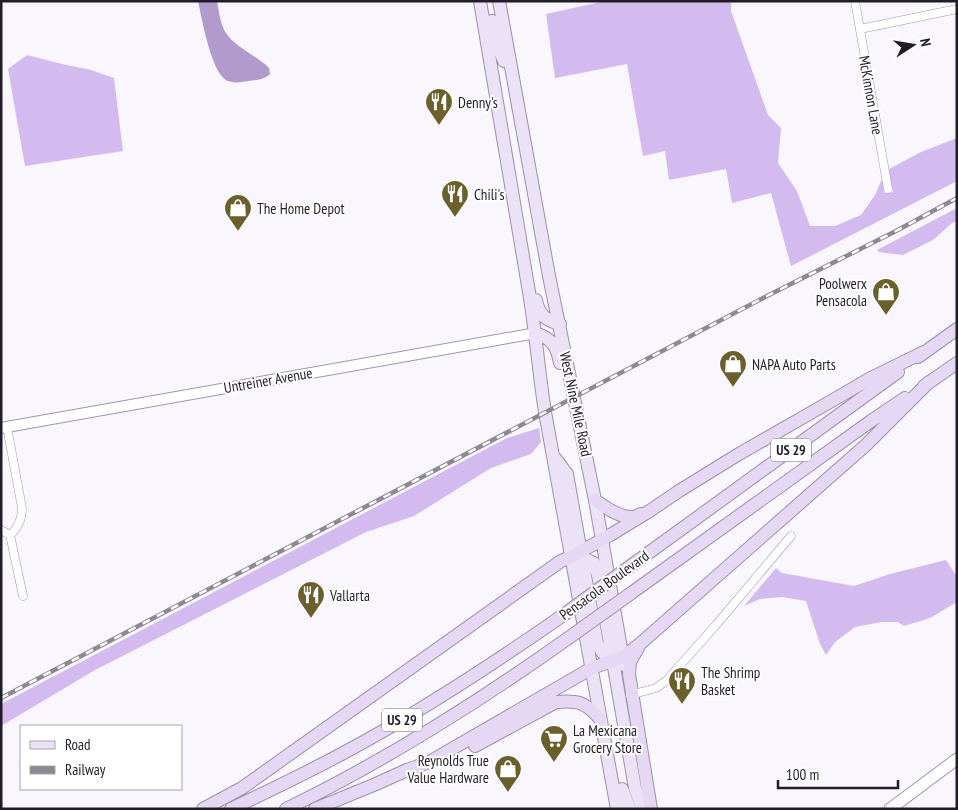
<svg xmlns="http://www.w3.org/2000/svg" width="958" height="810" font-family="'PT Sans Narrow',sans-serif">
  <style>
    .forest { fill: #d3baef }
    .water { fill: #b29acc }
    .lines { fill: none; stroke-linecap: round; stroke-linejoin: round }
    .minor-casing { stroke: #a294b2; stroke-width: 9 }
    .tertiary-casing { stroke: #a294b2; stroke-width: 12 }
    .secondary-casing { stroke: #a294b2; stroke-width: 13 }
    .primary-casing { stroke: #9d90ab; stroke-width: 14 }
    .trunk-casing { stroke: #9d90ab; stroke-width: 14 }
    .minor { stroke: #fff; stroke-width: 8 }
    .tertiary { stroke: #fff; stroke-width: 10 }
    .secondary { stroke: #fff; stroke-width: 11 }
    .primary { stroke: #ece2f7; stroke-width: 12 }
    .trunk { stroke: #e6d8f4; stroke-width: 12 }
    .rail-casing { stroke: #8d8992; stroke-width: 4.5 }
    .rail { stroke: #fff; stroke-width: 2.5; stroke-dasharray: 8; stroke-linecap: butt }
    .trunk-bridge-casing { stroke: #9d90ab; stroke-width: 14; stroke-linecap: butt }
    .trunk-bridge { stroke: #e6d8f4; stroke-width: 12 }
    .labels { text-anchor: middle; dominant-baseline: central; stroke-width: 4; stroke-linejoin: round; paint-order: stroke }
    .shield { fill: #fff; stroke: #646068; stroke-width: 1 }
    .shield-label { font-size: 14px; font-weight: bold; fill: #221c28 }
    .street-label { font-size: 15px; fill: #221c28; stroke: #fff }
    .poi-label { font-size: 15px; fill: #221c28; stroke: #fff; text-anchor: start }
  </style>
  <rect width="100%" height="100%" fill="#f9f6fd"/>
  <path class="forest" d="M605 1H731V11L768 115 781 128 778 163 797 191 810 226H835L861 215 875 195 882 179 884 193 893 192 889 169 921 152 957 138V181L791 266 771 193 732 203 726 169 669 180 665 151 643 156 627 64 555 78 546 14Z
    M27 55 62 64 91 70 114 78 123 151 25 166 8 69Z
    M957 208V221L952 223 933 240 903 255 879 252 877 250Z
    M539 428 541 442 531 454 491 468 414 516 366 532 95 670 1 726V704L507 438Z
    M946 560 957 577V602L930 618 904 626 898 622H881L855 627 835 642 826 655 820 644 806 601 782 597 760 599 744 606 776 568 782 573 854 586 890 574Z"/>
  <path class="water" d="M198 1H217C219 11 220 24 226 33 235 47 257 56 269 68L270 74C264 80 256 80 248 81 240 82 234 84 226 80 211 71 202 19 198 1Z"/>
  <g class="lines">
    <defs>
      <path id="minor" d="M855 1 888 189
        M860 29 957 9
        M7 427 22 508C22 519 18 528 10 535
        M1 530 10 535 23 596
        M630 695 656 688 667 680 716 625 791 536"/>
      <path id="tertiary" d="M1 428 536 333"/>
      <path id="secondary" d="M890 809 957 759"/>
      <path id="primary" d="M480 1 530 298C536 336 539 374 545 412L617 809
        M499 1 549 276 595 500 624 665
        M492 21 494 36 504 61
        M536 300C539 315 545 320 560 324
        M536 333C552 339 557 346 560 363
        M555 458 567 474 597 643C602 655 605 656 618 657
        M571 557 583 558 594 563 598 575 635 788 643 809
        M622 789 630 809"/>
      <path id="trunk" d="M918 357 957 329
        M924 386 957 363
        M595 500C605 507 620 518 633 517 636 517 638 515 641 514
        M625 570 898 372
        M630 594 871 421 905 398
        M638 648 630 662 629 674 651 809
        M475 746 556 702C577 700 586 702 600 719
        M431 761 592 668 623 657 641 643 866 445 929 382
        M203 809 242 788 561 561 571 557 612 534 648 512 679 491 739 454 835 399 869 379 924 352
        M231 809C270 790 309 772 347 751 422 711 493 664 562 616
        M286 809C385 761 477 703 567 639
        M315 809 376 784 407 770 438 759"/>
    </defs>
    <use href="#minor" class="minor-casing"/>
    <use href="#tertiary" class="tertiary-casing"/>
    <use href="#secondary" class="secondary-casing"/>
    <use href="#primary" class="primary-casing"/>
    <use href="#trunk" class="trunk-casing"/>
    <use href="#minor" class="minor"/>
    <use href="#tertiary" class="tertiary"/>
    <use href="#secondary" class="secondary"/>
    <use href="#primary" class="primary"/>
    <use href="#trunk" class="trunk"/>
    <defs>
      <path id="rail" d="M1 698 767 296 896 231 957 198"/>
    </defs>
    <use href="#rail" class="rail-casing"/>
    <use href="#rail" class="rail"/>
    <defs>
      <path id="trunk-bridge" d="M562 616 625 570
        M567 639 630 594"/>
    </defs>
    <use href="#trunk-bridge" class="trunk-bridge-casing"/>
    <use href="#trunk-bridge" class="trunk-bridge"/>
  </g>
  <defs>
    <symbol id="restaurant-pin" viewBox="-11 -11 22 30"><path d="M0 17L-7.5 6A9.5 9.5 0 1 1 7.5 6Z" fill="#6b5f2c" stroke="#fff"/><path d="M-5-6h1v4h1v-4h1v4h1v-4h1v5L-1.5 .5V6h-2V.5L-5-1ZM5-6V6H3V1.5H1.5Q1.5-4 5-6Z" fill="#fff"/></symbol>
    <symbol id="shop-pin" viewBox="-11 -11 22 30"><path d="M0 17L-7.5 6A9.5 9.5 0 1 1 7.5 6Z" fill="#6b5f2c" stroke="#fff"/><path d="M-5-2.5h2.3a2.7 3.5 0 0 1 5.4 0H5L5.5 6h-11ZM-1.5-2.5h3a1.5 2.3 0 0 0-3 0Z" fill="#fff"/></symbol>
    <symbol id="supermarket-pin" viewBox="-11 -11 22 30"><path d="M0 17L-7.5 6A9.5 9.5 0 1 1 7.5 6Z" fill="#6b5f2c" stroke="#fff"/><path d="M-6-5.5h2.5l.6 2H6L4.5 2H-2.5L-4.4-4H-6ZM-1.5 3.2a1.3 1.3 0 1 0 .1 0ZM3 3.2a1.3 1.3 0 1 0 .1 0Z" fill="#fff"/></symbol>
  </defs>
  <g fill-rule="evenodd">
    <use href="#restaurant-pin" x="423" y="86" width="32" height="43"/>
    <use href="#restaurant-pin" x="439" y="178" width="32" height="43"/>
    <use href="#shop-pin" x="222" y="192" width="32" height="43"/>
    <use href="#shop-pin" x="870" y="276" width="32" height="43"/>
    <use href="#shop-pin" x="717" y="348" width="32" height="43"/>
    <use href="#restaurant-pin" x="295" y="579" width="32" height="43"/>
    <use href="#restaurant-pin" x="666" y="665" width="32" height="43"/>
    <use href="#supermarket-pin" x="538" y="723" width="32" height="43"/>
    <use href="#shop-pin" x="492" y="753" width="32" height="43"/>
  </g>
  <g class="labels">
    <g class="shield">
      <rect x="771" y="438.5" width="40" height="23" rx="4"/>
      <rect x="382" y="708.5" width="40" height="23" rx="4"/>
    </g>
    <g class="shield-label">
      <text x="791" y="450">US 29</text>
      <text x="402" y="720">US 29</text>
    </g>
    <g class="street-label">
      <text transform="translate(871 95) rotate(80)">McKinnon Lane</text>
      <text transform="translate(268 380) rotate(-10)">Untreiner Avenue</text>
      <text transform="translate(576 404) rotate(78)">West Nine Mile Road</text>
      <text transform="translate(604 585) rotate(-36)">Pensacola Boulevard</text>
    </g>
    <g class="poi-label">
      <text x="458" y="102">Denny's</text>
      <text x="474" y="194">Chili's</text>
      <text x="257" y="208">The Home Depot</text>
      <text x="867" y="283" text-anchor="end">Poolwerx<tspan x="867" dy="17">Pensacola</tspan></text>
      <text x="752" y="364">NAPA Auto Parts</text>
      <text x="330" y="595">Vallarta</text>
      <text x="701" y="672">The Shrimp<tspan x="701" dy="17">Basket</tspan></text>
      <text x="573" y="730">La Mexicana<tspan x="573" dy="17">Grocery Store</tspan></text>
      <text x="489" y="760" text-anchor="end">Reynolds True<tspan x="489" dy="17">Value Hardware</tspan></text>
    </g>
  </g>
  <rect width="958" height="810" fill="none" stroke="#221c28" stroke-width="5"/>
  <rect x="20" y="725" width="162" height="65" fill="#ffffff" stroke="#a7a4a9"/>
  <rect x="30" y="741" width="25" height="8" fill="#ece2f7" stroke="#a7a4a9"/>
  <text x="65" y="750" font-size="15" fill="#221c28">Road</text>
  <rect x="30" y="766" width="25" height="8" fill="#8d8992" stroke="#a7a4a9"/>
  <text x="65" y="775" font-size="15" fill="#221c28">Railway</text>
  <g transform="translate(913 45) rotate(78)" stroke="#ffffff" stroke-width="4" paint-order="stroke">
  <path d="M0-4L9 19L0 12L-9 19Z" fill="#221c28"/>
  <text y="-8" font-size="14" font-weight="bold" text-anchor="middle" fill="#221c28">N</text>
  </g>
  <path d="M778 780v8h120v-8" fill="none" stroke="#221c28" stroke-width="2.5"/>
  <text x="786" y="780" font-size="15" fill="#221c28" stroke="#ffffff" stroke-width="4" paint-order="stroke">100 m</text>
</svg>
